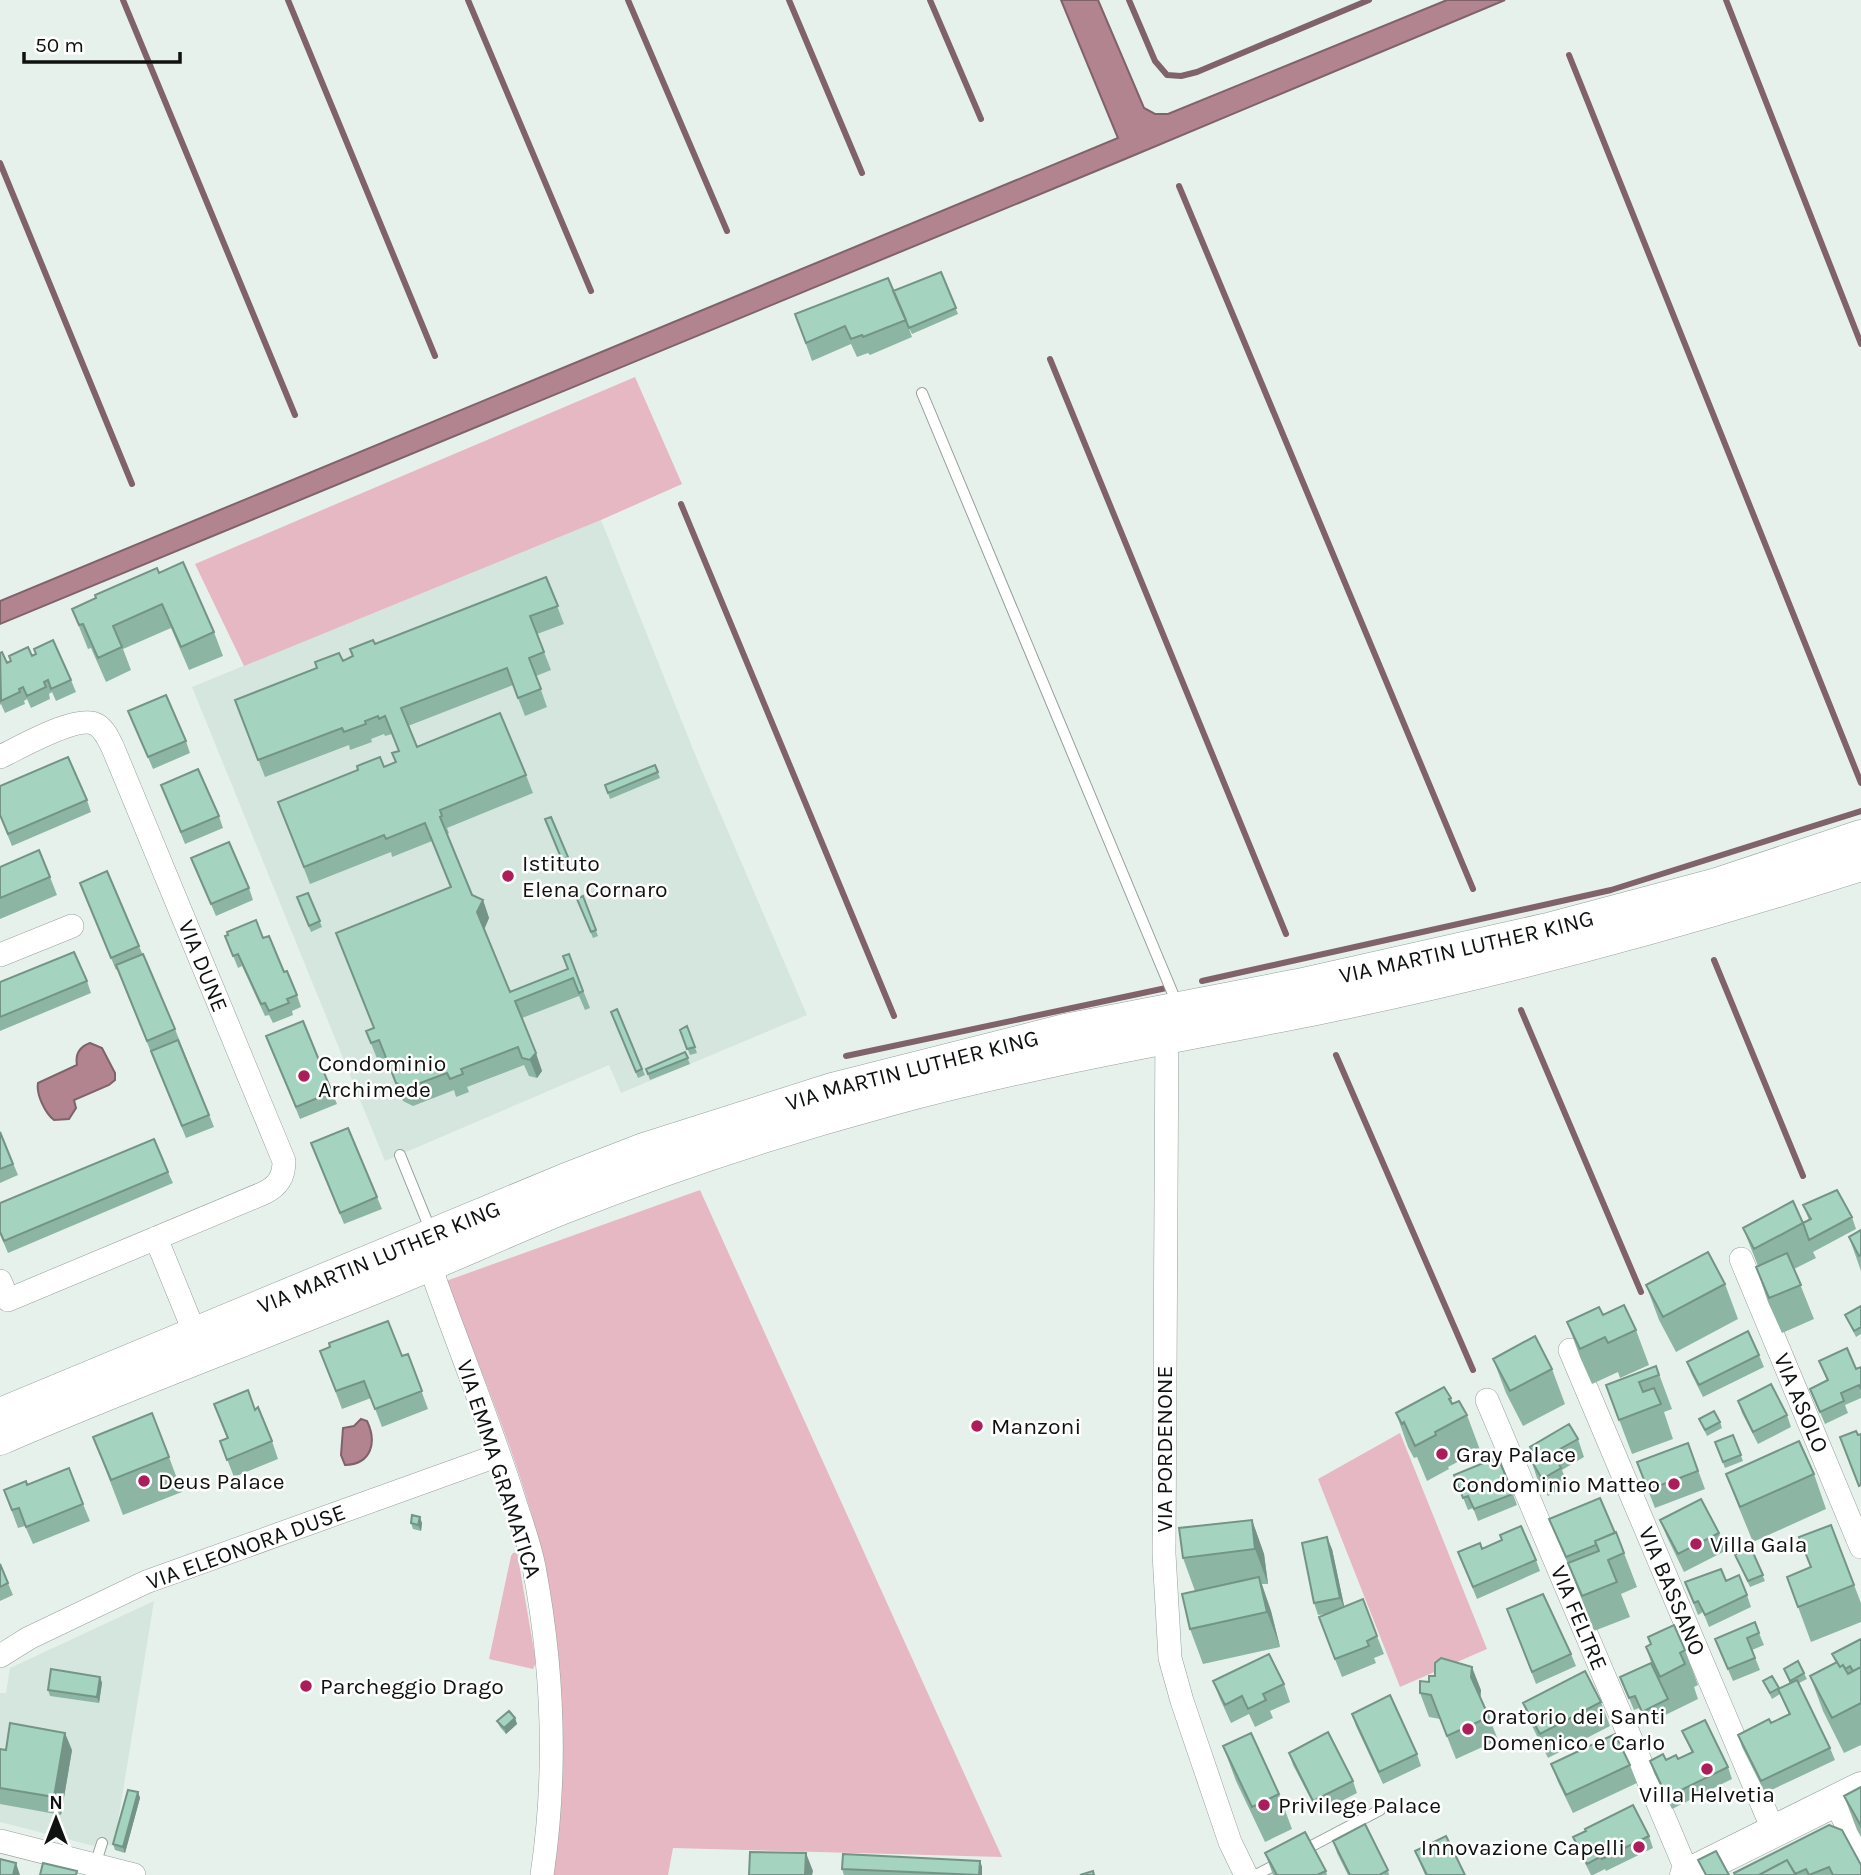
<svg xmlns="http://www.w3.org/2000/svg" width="1861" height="1875" font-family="Karla,sans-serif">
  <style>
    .built { fill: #d4e6de }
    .green { fill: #e6b8c3 }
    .water { fill: #b18490; stroke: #80626a; stroke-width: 2 }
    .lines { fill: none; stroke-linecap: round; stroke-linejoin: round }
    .stream { stroke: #80626a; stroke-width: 6 }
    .lane-casing { stroke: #969f9b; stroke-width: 12 }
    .street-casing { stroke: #969f9b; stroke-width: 24 }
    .secondary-casing { stroke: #969f9b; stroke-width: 33 }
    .lane { stroke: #fff; stroke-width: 10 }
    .street { stroke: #fff; stroke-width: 23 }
    .secondary { stroke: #fff; stroke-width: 32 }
    .wall { fill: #8db5a4 }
    .shaded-wall { fill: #739486 }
    .building { fill: #a4d3bf; stroke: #739486; stroke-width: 2 }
    .poi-dot { fill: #ac1e5a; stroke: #fff; stroke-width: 2.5 }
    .labels { text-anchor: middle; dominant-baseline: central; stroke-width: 5; stroke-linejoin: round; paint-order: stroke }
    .poi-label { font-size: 23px; fill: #0f1210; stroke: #fff; text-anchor: start }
    .street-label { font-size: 23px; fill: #0f1210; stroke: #fff }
  </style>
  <rect width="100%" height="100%" fill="#e7f1ec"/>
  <path class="built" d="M601 520 699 764 807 1015 621 1093 609 1065 385 1161 192 687Z
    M154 1601 114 1846 96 1841 94 1846 0 1822V1693H6L10 1668Z"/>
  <path class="green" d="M635 377 682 484 601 520 244 666 195 564Z
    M700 1190 1002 1857 673 1848 668 1875H552C567 1781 564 1704 549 1610 545 1579 540 1547 532 1516 509 1436 476 1358 446 1281Z
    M1400 1433 1487 1649 1400 1687 1318 1479Z
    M517 1552 536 1662 533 1669 489 1659 511 1556 513 1553Z"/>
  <path class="water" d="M1061 0H1098L1144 108 1155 114H1168L1447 0H1505L1125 159 0 624V601L1118 138Z
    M90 1043 102 1048 115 1073V1080L109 1085 74 1100 76 1108 69 1119 54 1120C45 1113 36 1094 38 1083L77 1065C75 1054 79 1047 90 1043Z
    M361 1419 367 1421C377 1442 372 1464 345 1465L341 1455 343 1428 354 1426Z"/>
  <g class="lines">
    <path class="stream" d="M123 0 295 415
      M288 0 435 356
      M468 0 591 291
      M628 0 727 231
      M789 0 862 173
      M930 0 981 119
      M1129 0 1155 61 1167 75 1181 76 1197 72 1369 0
      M1726 0 1861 344
      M1569 55 1861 783
      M0 163 132 484
      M1179 186 1473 889
      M1050 359 1286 934
      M681 504 894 1016
      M1714 960 1803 1176
      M1202 981 1611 890 1861 811
      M1521 1010 1641 1292
      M1336 1055 1473 1370
      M846 1056 1171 987"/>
    <defs>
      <path id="lane" d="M922 393 1178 1006
        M400 1155 426 1219 430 1234
        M1302 1851 1380 1810
        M95 1865 102 1843
        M1256 1875 1281 1862"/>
      <path id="street" d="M0 757C19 748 79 713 97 725 105 730 109 740 113 748L284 1161C284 1177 278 1186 264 1193L8 1300 0 1281
        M0 955 72 926
        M1167 1023 1164 1554 1170 1658 1182 1701 1230 1842 1246 1875
        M156 1238 189 1319
        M432 1249 435 1280C460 1350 488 1419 511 1490 519 1516 529 1541 534 1567 553 1668 557 1774 542 1875
        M1741 1259 1861 1547
        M1570 1350 1774 1832
        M1487 1400 1688 1874
        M0 1656 29 1638 146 1582 499 1455
        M1835 1801 1861 1855
        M0 1841 134 1875"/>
      <g id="secondary">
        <path id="s1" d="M0 1414 564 1180 644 1149 832 1089 1065 1030 1298 985 1552 928 1717 884 1861 836"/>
        <path d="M0 1439C126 1384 255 1337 382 1285 443 1260 502 1233 563 1208 669 1166 778 1130 889 1100 1028 1062 1170 1038 1311 1010 1497 972 1680 923 1861 865"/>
        <path d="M1686 1875 1861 1788"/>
      </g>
    </defs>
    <use href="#lane" class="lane-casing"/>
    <use href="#street" class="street-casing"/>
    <use href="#secondary" class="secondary-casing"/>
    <use href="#lane" class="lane"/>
    <use href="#street" class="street"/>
    <use href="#secondary" class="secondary"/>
  </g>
  <path class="wall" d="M941 272 958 314 912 334 908 326 912 337 870 355 868 353 857 357 851 344 812 361 795 314 893 291Z
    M159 573 214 632 223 656 189 670 171 628 123 649 131 670 106 682 91 648 88 649 72 609Z
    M546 577 564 624 537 634 551 670 536 676 547 707 525 716 513 685 408 726 417 747 526 775 533 793 447 828 449 833 447 834 472 895 483 900 489 918 484 929 510 992 568 970 569 954 590 1008 585 1010 579 996 522 1018 542 1071 537 1078 529 1076 524 1065 467 1087 469 1092 456 1097 454 1090 413 1106 403 1101 385 1058 378 1061 366 1031 374 1028 336 933 451 887 432 841 392 857 391 852 310 884 278 802 396 762 399 751 392 734 385 736 384 734 371 739 372 742 350 750 349 745 265 777 235 700 343 661 353 656 375 644Z
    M0 653 7 663 32 656 71 680 76 692 56 701 52 692 49 694 50 699 31 708 27 699 24 701 25 704 5 713 1 704 0 705Z
    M128 711 186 741 190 753 153 769Z
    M655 765 660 778 610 799 605 785Z
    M161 785 219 816 223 828 185 844Z
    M0 786 87 800 91 812 12 846 0 816Z
    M551 817 570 863 564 866 545 819Z
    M191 858 249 888 253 900 216 916Z
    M0 867 50 877 57 895 0 919Z
    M80 883 139 946 175 1029 214 1127 186 1138 117 969 116 970Z
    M308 893 322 927 311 932 297 897Z
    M583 896 598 936 593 938 577 899Z
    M225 936 263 938 297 995 301 1007 292 1011 293 1015 273 1023 269 1015 265 1016 242 966 238 968Z
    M87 981 91 993 0 1031V982Z
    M617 1009 645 1075 638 1078 611 1012Z
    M687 1026 697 1053 690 1055 680 1030Z
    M266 1036 332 1092 337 1104 300 1119Z
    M685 1052 690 1064 650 1080 646 1069Z
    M0 1132 18 1175 0 1183Z
    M311 1143 377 1197 382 1209 344 1224Z
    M168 1172 173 1183 8 1253 0 1234V1203Z
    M1803 1205 1852 1217 1856 1229 1813 1252 1816 1258 1794 1269 1814 1319 1782 1333 1768 1302 1756 1267 1758 1266 1743 1228 1803 1223 1809 1220Z
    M1861 1230V1271L1849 1237Z
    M1725 1284 1738 1319 1676 1352 1659 1320 1646 1285Z
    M1861 1306V1334L1856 1337 1845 1315Z
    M1603 1315 1636 1330 1649 1365 1620 1378 1618 1372 1592 1384 1580 1357 1567 1322Z
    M320 1351 402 1356 408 1354 428 1409 382 1427 371 1398 342 1409Z
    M1759 1355 1764 1367 1703 1397 1691 1373 1687 1362Z
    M1493 1359 1552 1369 1565 1404 1523 1426 1506 1393Z
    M1819 1361 1856 1369 1861 1367V1398L1845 1405 1848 1413 1825 1424 1810 1389 1827 1380Z
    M1656 1366 1672 1409 1664 1412 1673 1439 1632 1454 1606 1385Z
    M1451 1398 1453 1404 1467 1415 1480 1450 1448 1467 1449 1469 1427 1481 1417 1457 1414 1458 1408 1447 1396 1413Z
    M1738 1401 1787 1415 1791 1427 1758 1444 1742 1413Z
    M214 1404 255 1410 272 1441 278 1459 234 1477 220 1441 227 1438Z
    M1699 1419 1720 1422 1722 1428 1707 1436Z
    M1733 1435 1743 1461 1725 1468 1715 1442Z
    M93 1437 169 1457 182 1492 123 1515Z
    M1578 1439 1584 1457 1562 1470 1568 1485 1548 1496 1537 1478 1531 1460 1534 1458 1530 1447Z
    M1688 1443 1705 1489 1655 1508 1637 1462Z
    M1726 1474H1814L1826 1509 1753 1542 1739 1508Z
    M1454 1475 1513 1494 1517 1505 1478 1521 1473 1508 1468 1510Z
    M27 1485 83 1504 90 1521 33 1544 25 1526 18 1528 4 1490Z
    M1549 1519 1615 1533 1624 1553 1637 1587 1621 1594 1630 1617 1594 1631 1570 1569Z
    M1252 1520 1264 1554 1268 1584H1262L1271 1611 1280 1647 1203 1664 1190 1629 1195 1591 1183 1558Z
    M1660 1520 1719 1533 1725 1551 1684 1572 1667 1537Z
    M411 1523H422L421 1531 413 1529Z
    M1831 1525 1861 1603V1622L1811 1642 1787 1577 1810 1567Z
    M1750 1546 1765 1581 1750 1587 1735 1555Z
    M1332 1549 1344 1606 1377 1636 1384 1654 1374 1658 1376 1663 1342 1677 1325 1634 1326 1614 1318 1615 1314 1603Z
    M1482 1549 1536 1560 1540 1571 1477 1599 1458 1552Z
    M0 1564 13 1595 0 1601Z
    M1726 1581 1747 1595 1751 1607 1709 1627 1703 1612 1698 1615 1685 1582Z
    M1507 1609 1571 1654 1576 1666 1536 1684Z
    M1759 1633 1764 1645 1752 1650 1760 1670 1733 1681 1715 1639Z
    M1648 1637 1685 1650 1698 1685 1694 1687 1698 1699 1647 1724 1639 1708 1634 1710 1620 1677 1653 1668 1646 1647 1651 1644Z
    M1861 1639V1745L1844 1753 1823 1711 1810 1676 1836 1663 1832 1654Z
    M1784 1669 1804 1673 1807 1679 1799 1683 1830 1748 1835 1760 1765 1793 1742 1747 1738 1735 1771 1723 1789 1714 1780 1694 1772 1699 1763 1681 1772 1676 1779 1689 1790 1684Z
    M100 1677 102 1683 99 1703 50 1696 48 1690Z
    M1213 1681 1284 1684 1290 1702 1270 1711 1273 1718 1255 1727 1249 1714 1231 1723 1220 1699Z
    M1481 1690 1480 1697 1489 1717 1498 1740 1456 1759 1440 1719 1429 1717 1420 1693Z
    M1601 1702 1610 1726 1548 1758 1532 1726 1523 1703Z
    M1352 1714 1417 1754 1421 1766 1383 1784 1356 1726Z
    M515 1718 517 1724 506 1734 500 1727 497 1721Z
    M1682 1731 1728 1767 1732 1779 1672 1809 1654 1773 1650 1761 1678 1759 1692 1753Z
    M1223 1746 1279 1794 1292 1829 1265 1842 1236 1781Z
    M0 1749 6 1750H72L61 1815 0 1804Z
    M1289 1753 1353 1781 1357 1793 1318 1813 1293 1765Z
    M1551 1764 1630 1765 1637 1783 1573 1813 1558 1782Z
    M1861 1787V1837L1857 1830 1844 1796Z
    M138 1792 140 1798 125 1853 115 1850 113 1844Z
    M1649 1836 1653 1848 1606 1871 1605 1869 1593 1875H1591L1578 1849 1573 1837Z
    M1333 1841 1388 1870 1389 1875H1348L1337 1853Z
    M1415 1851 1465 1875H1425Z
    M1265 1853 1326 1871 1327 1875H1273Z
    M980 1861 982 1867V1875H844L842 1869Z
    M1861 1865V1875H1734Z"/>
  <path class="shaded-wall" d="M483 900 489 918 484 930 477 912Z
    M536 1053 542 1071 537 1078 530 1060Z
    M420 1517 422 1523 421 1531 418 1525Z
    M1252 1520 1264 1554 1268 1584 1255 1549Z
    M1327 1537 1332 1549 1345 1610 1340 1598Z
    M1259 1577 1271 1611 1280 1647 1267 1612Z
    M1472 1667 1481 1690 1480 1701 1471 1677Z
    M100 1677 102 1683 99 1703 97 1697Z
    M515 1718 517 1724 506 1734 504 1728Z
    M65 1733 72 1750 61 1815 54 1797Z
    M138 1792 140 1798 125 1853 123 1847Z
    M806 1853 813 1871 812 1875H805Z
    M980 1861 982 1867V1875H979Z
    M16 1863 20 1875H13Z"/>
  <path class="building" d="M941 272 956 308 909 328 893 291Z
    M888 278 906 320 863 337 862 335 851 339 845 326 806 343 795 314Z
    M183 562 214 632 181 647 162 604 113 626 122 647 98 658 83 624 79 625 72 609 96 598 95 595 157 568 159 573Z
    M546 577 558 606 530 616 544 652 529 658 541 689 518 698 507 668 401 708 417 747 500 713 526 775 440 810 442 816 440 817 472 895 483 900 477 912 510 992 568 969 563 956 569 954 583 991 579 993 573 978 515 1001 536 1053 530 1060 522 1058 518 1047 461 1069 463 1074 450 1079 447 1073 407 1088 396 1083 379 1040 371 1043 366 1031 374 1028 336 933 451 887 425 823 386 839 384 835 304 867 278 802 358 770 357 766 380 757 384 767 396 762 392 753 399 751 385 716 379 719 378 716 365 721 366 724 344 732 342 728 258 760 235 700 317 668 315 662 339 653 343 661 353 656 350 649 373 640 375 644Z
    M53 640 71 680 51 689 48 680 44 682 46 687 27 696 23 687 19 689 20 692 1 701 0 653 2 652 7 663 11 661 9 656 28 647 32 656 36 654 34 649Z
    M166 695 186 741 148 757 128 711Z
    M68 757 87 800 8 834 0 815V786Z
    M655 765 658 772 608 793 605 785Z
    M198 769 219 816 181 832 161 785Z
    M551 817 568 857 562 860 545 819Z
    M229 842 249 888 211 904 191 858Z
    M39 850 50 877 0 898V867Z
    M107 871 139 946 111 958 80 883Z
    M308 893 320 921 309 926 297 897Z
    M583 896 596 930 591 932 577 899Z
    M256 920 263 938 269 936 284 972 287 971 297 995 287 999 289 1003 269 1011 265 1003 261 1004 238 954 233 956 225 936 228 935 227 932Z
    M74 952 87 981 0 1017V982Z
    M143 954 175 1029 147 1041 116 965Z
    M617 1009 642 1069 636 1072 611 1012Z
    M303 1021 332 1092 296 1107 266 1036Z
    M687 1026 695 1047 687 1049 680 1030Z
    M178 1040 209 1115 182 1126 151 1051Z
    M685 1052 688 1058 648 1074 646 1069Z
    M348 1128 377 1197 340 1213 311 1143Z
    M0 1132 13 1164 0 1169Z
    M154 1139 168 1172 4 1241 0 1232V1203Z
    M1837 1190 1852 1217 1809 1240 1803 1223 1801 1224 1811 1219 1803 1205Z
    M1793 1201 1803 1223 1754 1249 1743 1228Z
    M1861 1230V1255L1859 1256 1849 1237Z
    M1708 1252 1725 1284 1663 1317 1646 1285Z
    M1787 1253 1801 1285 1769 1298 1756 1267Z
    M1624 1305 1636 1330 1608 1343 1605 1337 1580 1349 1567 1322 1599 1307 1603 1315Z
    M1861 1306V1327L1854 1331 1845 1315Z
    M388 1321 402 1356 408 1354 422 1391 375 1409 364 1381 336 1391 320 1351 330 1347 329 1343Z
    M1748 1331 1759 1355 1699 1385 1687 1362Z
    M1535 1336 1552 1369 1510 1391 1493 1359Z
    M1847 1348 1856 1369 1861 1367V1389L1859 1385 1841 1393 1844 1401 1820 1412 1810 1389 1828 1380 1819 1361Z
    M1656 1366 1659 1375 1639 1382 1643 1392 1654 1388 1661 1404 1619 1420 1606 1385Z
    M1771 1384 1787 1415 1753 1432 1738 1401Z
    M1444 1387 1451 1398 1449 1399 1452 1404 1459 1401 1467 1415 1435 1432 1436 1435 1415 1446 1404 1422 1402 1424 1396 1413Z
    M248 1390 255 1410 258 1407 272 1441 227 1460 220 1441 228 1438 214 1404Z
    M1714 1411 1720 1422 1705 1430 1699 1419Z
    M152 1413 169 1457 111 1480 93 1437Z
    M1569 1424 1578 1439 1553 1453 1561 1468 1542 1479 1531 1460 1535 1457 1530 1447Z
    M1856 1431 1858 1435 1861 1434V1485L1859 1486 1840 1437Z
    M1733 1435 1741 1455 1723 1462 1715 1442Z
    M1799 1441 1814 1474 1740 1507 1726 1474Z
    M1688 1443 1698 1471 1648 1490 1637 1462Z
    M1498 1457 1513 1494 1474 1509 1468 1496 1463 1498 1454 1475Z
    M69 1468 83 1504 26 1527 19 1508 12 1510 4 1490 26 1481 27 1485Z
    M1600 1498 1615 1533 1595 1541 1596 1545 1566 1557 1549 1519Z
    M1701 1499 1719 1533 1678 1554 1660 1520Z
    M412 1515 420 1517 418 1525 411 1523Z
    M1252 1520 1255 1549 1183 1558 1179 1528Z
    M1831 1525 1854 1585 1798 1607 1787 1577 1811 1567 1799 1537Z
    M1521 1526 1536 1560 1473 1587 1458 1552 1480 1543 1482 1549 1502 1540 1500 1535Z
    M1616 1532 1624 1553 1608 1560 1617 1582 1582 1596 1568 1563 1599 1551 1595 1541Z
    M1327 1537 1340 1598 1314 1603 1302 1543Z
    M1750 1546 1763 1575 1748 1581 1735 1555Z
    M0 1564 8 1583 0 1587Z
    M1721 1569 1726 1581 1739 1575 1747 1595 1705 1615 1698 1601 1694 1603 1685 1582Z
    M1259 1577 1267 1612 1190 1629 1182 1594Z
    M1543 1594 1571 1654 1532 1672 1507 1609Z
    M1363 1599 1377 1636 1367 1641 1369 1646 1335 1659 1319 1617Z
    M1755 1622 1759 1633 1747 1638 1755 1658 1728 1669 1715 1639Z
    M1674 1625 1685 1650 1680 1653 1685 1664 1660 1677 1646 1647 1651 1644 1648 1637Z
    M1861 1639V1667L1853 1671 1850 1666 1845 1669 1843 1665 1840 1667 1832 1654Z
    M1269 1654 1284 1684 1263 1694 1266 1700 1248 1709 1242 1696 1225 1705 1213 1681Z
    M1441 1658 1472 1667 1471 1677 1489 1717 1447 1736 1431 1695 1420 1693V1681L1429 1682V1676H1435V1663Z
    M1798 1661 1804 1673 1790 1681 1784 1669Z
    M1837 1662 1840 1667 1843 1665 1848 1674 1861 1667V1703L1832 1718 1810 1676Z
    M1651 1663 1668 1699 1642 1712 1635 1696 1629 1698 1620 1677Z
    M51 1669 100 1677 97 1697 48 1690Z
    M1585 1671 1601 1702 1540 1734 1523 1703Z
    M1772 1676 1779 1688 1770 1693 1763 1681Z
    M1797 1680 1830 1748 1761 1781 1738 1735 1769 1719 1771 1723 1790 1714 1778 1689Z
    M1390 1695 1417 1754 1379 1772 1352 1714Z
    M509 1711 515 1718 504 1728 497 1721Z
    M1705 1720 1728 1767 1667 1797 1650 1761 1663 1754 1666 1760 1676 1755 1678 1759 1693 1752 1682 1731Z
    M10 1723 65 1733 54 1797 0 1788V1749L6 1750Z
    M1328 1732 1353 1781 1313 1801 1289 1753Z
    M1251 1733 1279 1794 1252 1807 1223 1746Z
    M1615 1734 1630 1765 1566 1795 1551 1764Z
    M1861 1787V1826L1844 1796Z
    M128 1790 138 1792 123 1847 113 1844Z
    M1633 1805 1649 1836 1602 1859 1600 1857 1587 1864 1573 1837 1586 1831 1585 1829Z
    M1365 1824 1388 1870 1379 1875H1350L1333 1841Z
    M1829 1825 1842 1830 1861 1865V1875H1833L1829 1867 1809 1875 1806 1869 1795 1874 1787 1860 1759 1875H1735L1734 1873Z
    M1305 1832 1326 1871 1317 1875H1277L1265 1853Z
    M1446 1836 1465 1875H1427L1415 1851Z
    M1716 1851 1729 1875H1706L1698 1860Z
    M750 1852 806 1853 805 1875H749Z
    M843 1854 980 1861 979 1875 842 1869Z
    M0 1859 16 1863 13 1875H0Z
    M1787 1860 1796 1875H1759Z
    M43 1863 77 1871 76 1875H40Z
    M1093 1871 1094 1875H1080Z"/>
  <g class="poi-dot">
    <circle cx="508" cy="876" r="7"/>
    <circle cx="304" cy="1076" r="7"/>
    <circle cx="977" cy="1426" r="7"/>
    <circle cx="1442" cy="1454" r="7"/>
    <circle cx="144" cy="1481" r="7"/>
    <circle cx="1674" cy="1484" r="7"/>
    <circle cx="1696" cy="1544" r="7"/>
    <circle cx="306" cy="1686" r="7"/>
    <circle cx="1468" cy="1729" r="7"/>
    <circle cx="1707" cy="1769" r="7"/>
    <circle cx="1264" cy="1805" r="7"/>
    <circle cx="1639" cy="1847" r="7"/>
  </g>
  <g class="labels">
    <g class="poi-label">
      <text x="522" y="863">Istituto<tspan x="522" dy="26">Elena Cornaro</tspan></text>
      <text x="318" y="1063">Condominio<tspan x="318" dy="26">Archimede</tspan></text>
      <text x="991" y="1426">Manzoni</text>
      <text x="1456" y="1454">Gray Palace</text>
      <text x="158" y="1481">Deus Palace</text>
      <text x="1660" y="1484" text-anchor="end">Condominio Matteo</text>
      <text x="1710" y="1544">Villa Gala</text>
      <text x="320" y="1686">Parcheggio Drago</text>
      <text x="1482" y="1716">Oratorio dei Santi<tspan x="1482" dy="26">Domenico e Carlo</tspan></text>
      <text x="1707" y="1794" text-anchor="middle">Villa Helvetia</text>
      <text x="1278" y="1805">Privilege Palace</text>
      <text x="1625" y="1847" text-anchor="end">Innovazione Capelli</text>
    </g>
    <g class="street-label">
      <text stroke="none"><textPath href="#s1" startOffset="1544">VIA MARTIN LUTHER KING</textPath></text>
      <text transform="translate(203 966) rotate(68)">VIA DUNE</text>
      <text stroke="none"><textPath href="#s1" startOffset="976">VIA MARTIN LUTHER KING</textPath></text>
      <text stroke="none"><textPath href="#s1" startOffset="410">VIA MARTIN LUTHER KING</textPath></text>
      <text transform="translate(1801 1403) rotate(67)">VIA ASOLO</text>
      <text transform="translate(1164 1449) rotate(-90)">VIA PORDENONE</text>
      <text transform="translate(499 1469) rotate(72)">VIA EMMA GRAMATICA</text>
      <text transform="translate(246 1547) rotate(-20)">VIA ELEONORA DUSE</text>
      <text transform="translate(1672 1591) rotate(67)">VIA BASSANO</text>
      <text transform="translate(1579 1618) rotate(67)">VIA FELTRE</text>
    </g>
  </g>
  <g transform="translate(56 1819)" stroke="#ffffff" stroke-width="5" paint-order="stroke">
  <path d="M0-5L12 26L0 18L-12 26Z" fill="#0f1210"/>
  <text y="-10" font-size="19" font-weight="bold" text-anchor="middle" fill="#0f1210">N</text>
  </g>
  <path d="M24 52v10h156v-10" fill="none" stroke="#0f1210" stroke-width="3.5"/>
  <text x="35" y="52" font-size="21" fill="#0f1210" stroke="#ffffff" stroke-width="5" paint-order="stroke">50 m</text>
</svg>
